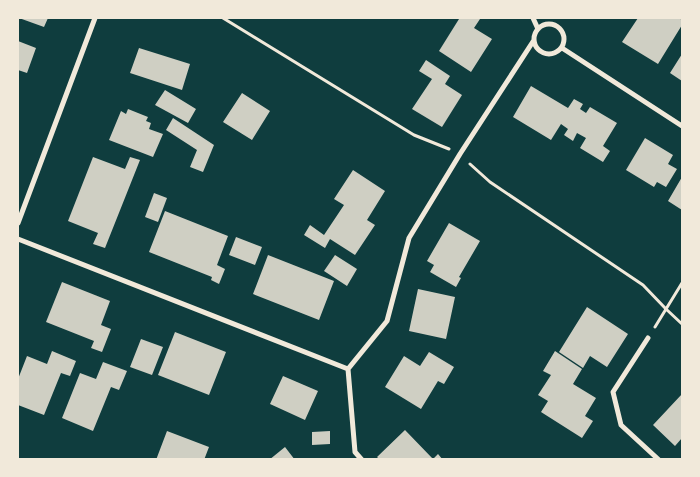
<svg xmlns="http://www.w3.org/2000/svg" width="700" height="477" font-family="Overpass,sans-serif">
  <style>
    .building { fill: #cfcfc3 }
    .lines { fill: none; stroke-linecap: round; stroke-linejoin: round }
    .path { stroke: #f1e9da; stroke-width: 3 }
    .minor { stroke: #f1e9da; stroke-width: 5 }
  </style>
  <rect width="100%" height="100%" fill="#0f3d3e"/>
  <path class="building" d="M19 18H48L44 27Z
    M456 18H478L480 19 474 28 492 39 471 72 439 51 459 19Z
    M638 18H679L682 20V25L658 64 622 42Z
    M18 41 36 48 27 73 18 70Z
    M139 48 190 64 182 90 130 73Z
    M682 54V81L670 73Z
    M426 60 450 76 445 84 462 95 442 127 412 109 432 79 419 71Z
    M531 86 568 108 574 99 583 104 580 109 586 113 590 107 617 123 603 146 610 151 603 162 580 148 586 138 577 133 573 141 564 135 568 129 561 124 551 140 513 117Z
    M165 90 196 109 188 123 155 105Z
    M242 93 270 111 252 140 223 122Z
    M128 109 148 117 146 121 151 123 149 129 163 134 153 157 109 140 121 111 126 114Z
    M173 118 214 145 203 172 190 167 197 150 166 130Z
    M645 138 673 155 668 164 677 169 666 187 657 182 654 187 626 170Z
    M93 157 125 169 130 157 140 160 105 248 93 244 98 233 68 221Z
    M353 170 385 191 367 220 375 225 355 255 330 239 325 248 304 235 310 225 324 235 344 205 334 199Z
    M682 177V210L668 201Z
    M154 193 167 198 158 222 145 217Z
    M165 211 228 236 217 265 225 269 219 284 211 280 212 277 149 252Z
    M449 223 480 241 459 277 461 278 456 287 430 272 434 265 427 261Z
    M236 237 262 247 255 265 229 255Z
    M268 255 334 281 319 320 253 294Z
    M335 255 357 269 347 286 324 271Z
    M62 282 110 301 101 325 111 329 102 352 91 348 94 341 46 322Z
    M418 289 455 297 446 339 409 331Z
    M587 307 628 334 607 367 590 356 583 368 559 352Z
    M175 332 226 352 209 395 158 375Z
    M141 339 163 347 152 375 130 367Z
    M52 351 76 361 70 376 61 373 44 415 18 405V379L27 356 47 364Z
    M555 351 582 369 573 384 596 398 585 416 593 421 582 438 541 412 548 401 538 395 551 375 543 371Z
    M429 352 454 367 444 384 438 381 421 409 385 387 404 356 420 366Z
    M103 362 127 371 119 390 111 387 93 431 62 418 80 373 96 379Z
    M283 376 318 391 305 420 270 404Z
    M682 394V438L675 446 653 425Z
    M405 430 433 459 438 454 443 460H380L377 457Z
    M167 431 209 447 204 460H156Z
    M330 431V444L312 445V432Z
    M285 447 295 460H269Z"/>
  <g class="lines">
    <path class="path" d="M223 18 414 135 449 149
      M470 164 490 182 643 285 666 309 682 324
      M655 327 682 283"/>
    <path class="minor" d="M533 18 538 29
      M534 39a15 15 0 1 1 30 0a15 15 0 1 1-30 0Z
      M562 48 682 126
      M18 223 95 18
      M18 239 348 369 387 321 409 238 460 154 534 40
      M648 338 613 392 621 425 659 460
      M348 369 355 452 362 460"/>
  </g>
  <rect width="700" height="477" fill="none" stroke="#f1e9da" stroke-width="38"/>
</svg>
